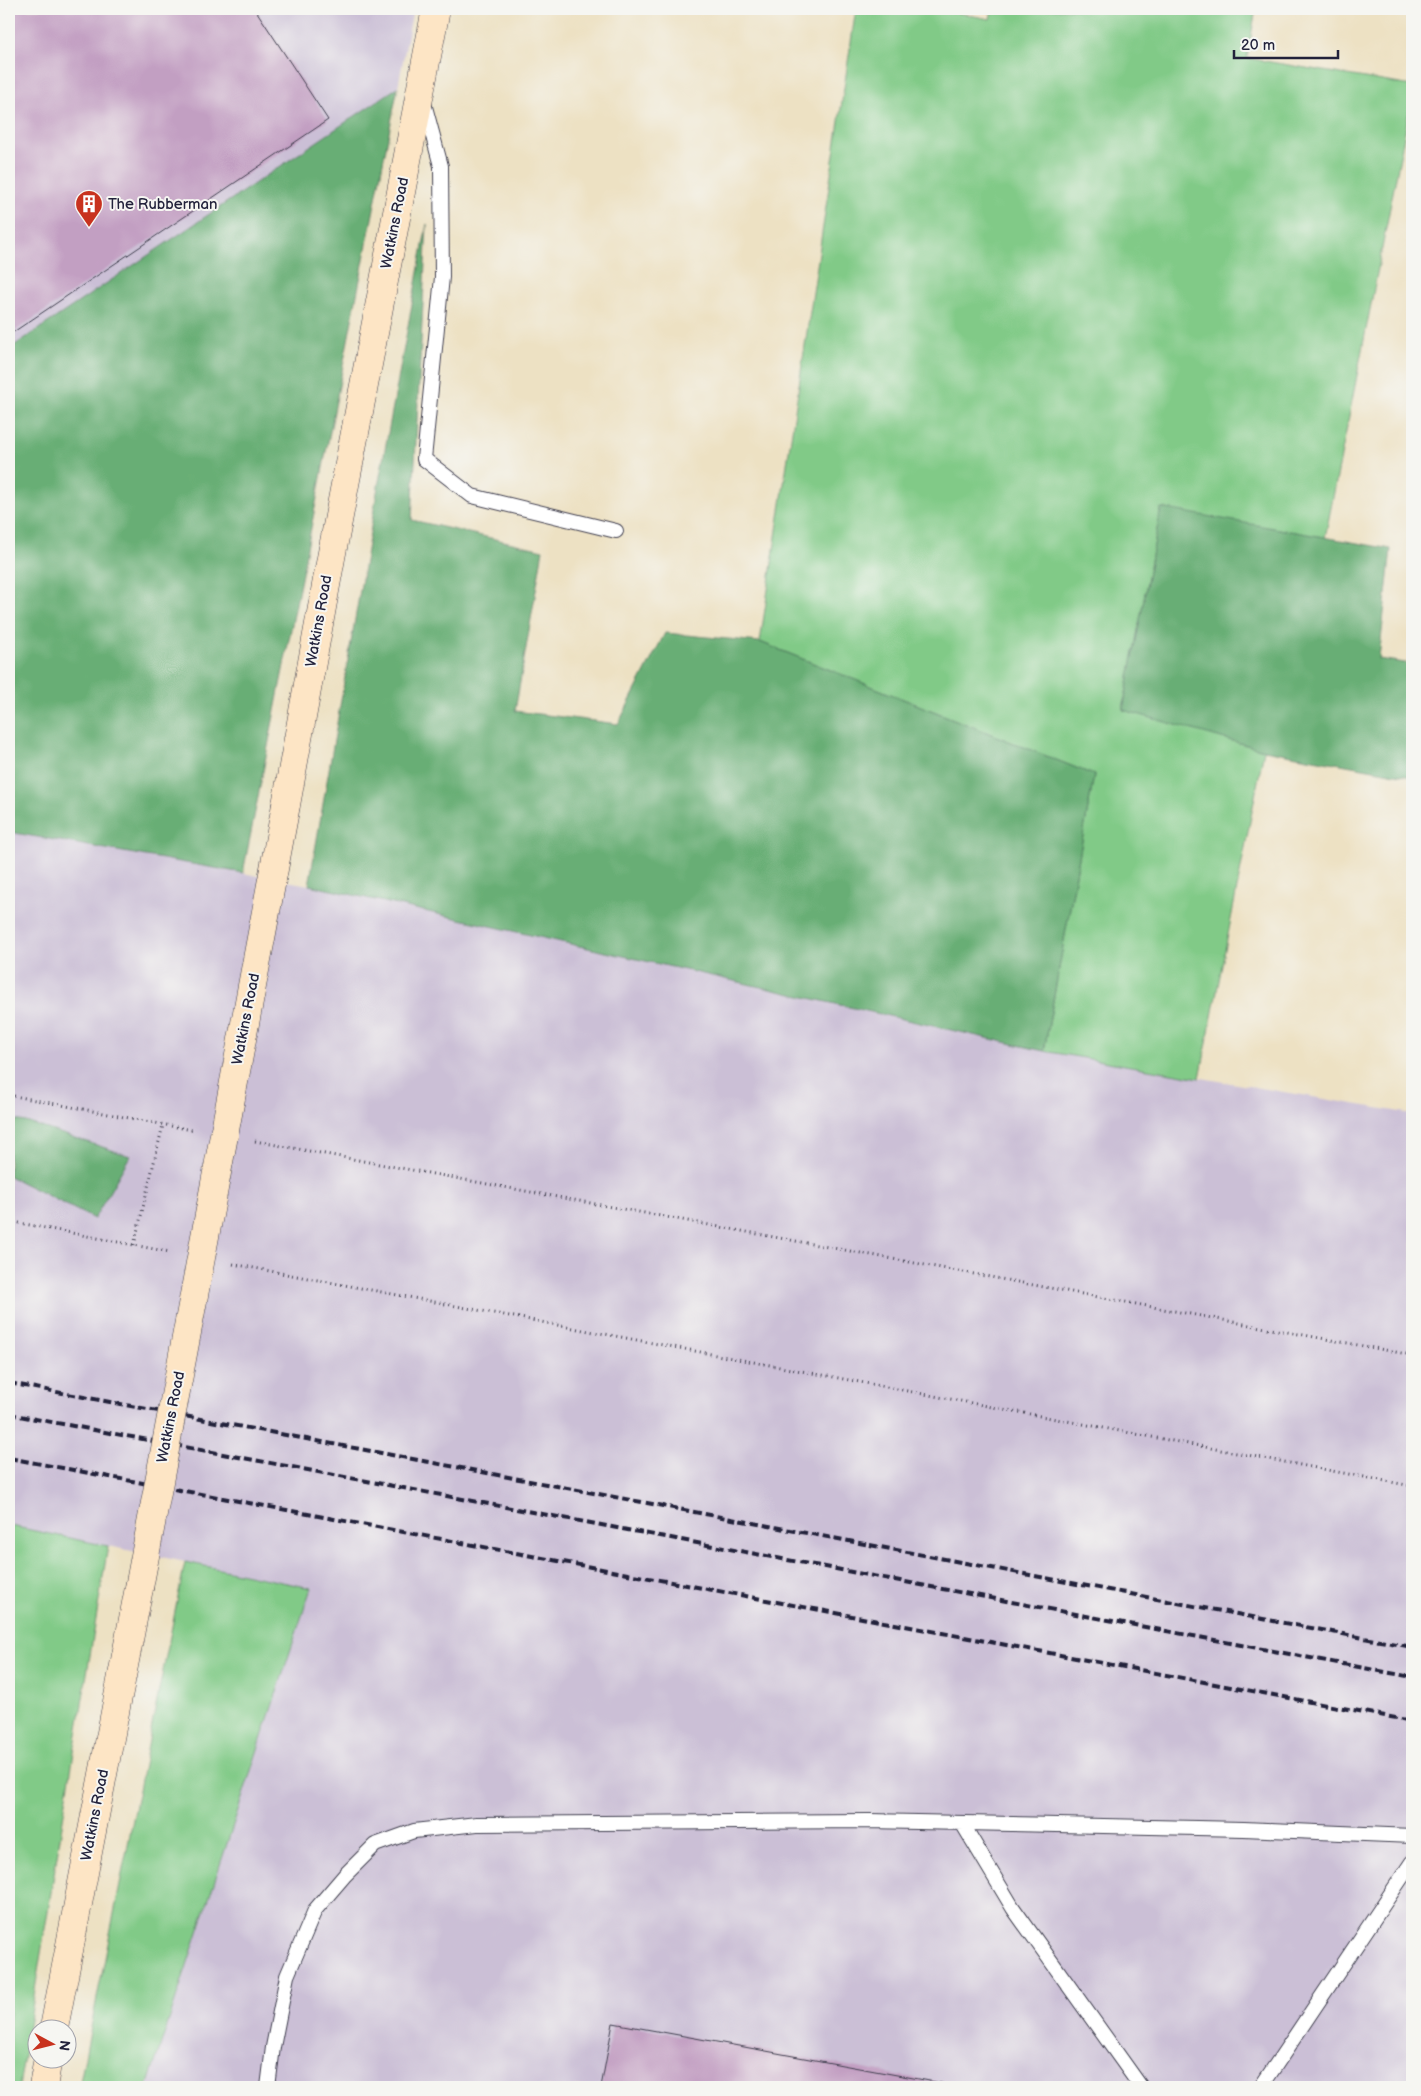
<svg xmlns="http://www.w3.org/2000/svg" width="1421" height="2096" font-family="'Balsamiq Sans',sans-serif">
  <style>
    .industrial { fill: #cbbfd6 }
    .green { fill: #81ca87; stroke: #527661 }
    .forest { fill: #68ae74; stroke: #456858 }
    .building { fill: #c29fc2 }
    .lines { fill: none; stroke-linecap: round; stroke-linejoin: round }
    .lane-casing { stroke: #403f4f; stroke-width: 16 }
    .secondary-casing { stroke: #403f4f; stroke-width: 29 }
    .path { stroke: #403f4f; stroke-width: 3; stroke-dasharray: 1 4; stroke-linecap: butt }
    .lane { stroke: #fff; stroke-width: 14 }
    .secondary { stroke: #fde5c5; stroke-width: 28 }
    .rail { stroke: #22223b; stroke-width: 4; stroke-dasharray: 8 4; stroke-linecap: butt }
    .secondary-bridge-casing { stroke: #403f4f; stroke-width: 29; stroke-linecap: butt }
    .secondary-bridge { stroke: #fde5c5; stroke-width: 28 }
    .labels { text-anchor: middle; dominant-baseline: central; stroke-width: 4; stroke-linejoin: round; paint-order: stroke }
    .poi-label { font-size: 15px; fill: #22223b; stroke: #f6f6f2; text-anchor: start }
    .street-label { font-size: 15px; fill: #22223b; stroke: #f6f6f2 }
  </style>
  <rect width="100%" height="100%" fill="#f6f6f2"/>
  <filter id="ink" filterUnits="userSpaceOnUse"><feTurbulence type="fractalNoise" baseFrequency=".02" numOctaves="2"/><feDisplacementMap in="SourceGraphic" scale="10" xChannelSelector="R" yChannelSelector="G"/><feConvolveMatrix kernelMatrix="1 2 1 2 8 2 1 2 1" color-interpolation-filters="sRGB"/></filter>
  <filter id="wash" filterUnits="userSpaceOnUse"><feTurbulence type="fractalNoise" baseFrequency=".0096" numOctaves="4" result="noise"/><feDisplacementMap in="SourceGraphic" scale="20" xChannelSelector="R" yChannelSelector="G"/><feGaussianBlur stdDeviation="1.12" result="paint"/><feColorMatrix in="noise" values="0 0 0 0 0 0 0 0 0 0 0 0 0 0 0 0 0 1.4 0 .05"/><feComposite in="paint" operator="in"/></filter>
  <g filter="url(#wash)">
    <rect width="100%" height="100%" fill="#ede1c3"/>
    <path class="industrial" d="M9 9H413L398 87 9 349Z
      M9 832 309 885 1044 1051 1412 1114V2087H147L311 1588 11 1526 9 1540Z"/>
    <path class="green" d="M856 9H938L990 19 992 9H1256L1247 58 1412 86V96L1325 538 1161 509 1123 709 1264 750 1200 1078 1044 1051 1094 775 760 642Z
      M11 1526 108 1546 19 2087H9V1540Z
      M185 1562 311 1588 147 2087H79Z"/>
    <path class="forest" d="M398 87 243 873 9 832V349Z
      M427 224 412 520 543 550 515 711 618 724 665 633 760 642 1094 775 1044 1051 309 885 377 492Z
      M1161 508 1391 549 1379 659 1412 664V777L1264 750 1123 710Z
      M9 1119 26 1122 130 1156 94 1219 9 1176Z"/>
    <g id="blocks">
      <path class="building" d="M9 9H255L328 120 9 335Z
        M613 2023 957 2086V2087H601Z"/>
    </g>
  </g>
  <g filter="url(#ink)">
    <use href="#blocks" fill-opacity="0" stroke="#403f4f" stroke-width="1"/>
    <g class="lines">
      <defs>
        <path id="lane" d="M424 103 441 166 442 277 424 459 472 496 616 531
          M962 1823 1013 1908 1141 2087
          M268 2087 273 2047 287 1976 315 1910 345 1875 375 1845 414 1831 477 1824 869 1821 1244 1829 1412 1836
          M1261 2087 1412 1862"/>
        <path id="secondary" d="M286 805 331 558 436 9
          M54 2028 139 1588
          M43 2087 48 2058"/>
      </defs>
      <use href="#lane" class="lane-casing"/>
      <use href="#secondary" class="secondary-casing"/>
      <path class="path" d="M9 1095 192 1130
        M255 1141 1412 1355
        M9 1221 170 1252
        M134 1245 163 1125
        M233 1264 1412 1486"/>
      <use href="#lane" class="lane"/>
      <use href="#secondary" class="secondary"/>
      <path class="rail" d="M9 1383 1412 1647
        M9 1414 1412 1677
        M9 1458 1412 1721"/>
      <defs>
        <path id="secondary-bridge" d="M139 1588 286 805"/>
      </defs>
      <use href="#secondary-bridge" class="secondary-bridge-casing"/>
      <use href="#secondary-bridge" class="secondary-bridge"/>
    </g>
  </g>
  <defs>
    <symbol id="building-pin" viewBox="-11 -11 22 30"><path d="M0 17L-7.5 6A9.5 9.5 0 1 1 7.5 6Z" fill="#c8321e" stroke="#f6f6f2"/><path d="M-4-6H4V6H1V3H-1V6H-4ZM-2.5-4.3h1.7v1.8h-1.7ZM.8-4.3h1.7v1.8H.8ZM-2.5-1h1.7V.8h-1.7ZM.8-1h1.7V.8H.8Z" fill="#fff"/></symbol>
  </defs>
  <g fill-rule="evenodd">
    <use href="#building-pin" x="73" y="188" width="32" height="43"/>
  </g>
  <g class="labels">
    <g class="poi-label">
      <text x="108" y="204">The Rubberman</text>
    </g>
    <g class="street-label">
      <text transform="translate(395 223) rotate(-79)">Watkins Road</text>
      <text transform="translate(319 621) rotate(-80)">Watkins Road</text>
      <text transform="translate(246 1019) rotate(-79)">Watkins Road</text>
      <text transform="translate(171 1417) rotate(-79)">Watkins Road</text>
      <text transform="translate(95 1815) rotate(-79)">Watkins Road</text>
    </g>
  </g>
  <rect width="1421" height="2096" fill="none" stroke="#f6f6f2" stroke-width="30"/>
  <g transform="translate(52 2044) rotate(97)"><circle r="24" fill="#f6f6f2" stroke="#a1a1a9"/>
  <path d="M0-4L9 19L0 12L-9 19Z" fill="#c8321e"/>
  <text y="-8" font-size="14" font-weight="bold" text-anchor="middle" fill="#22223b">N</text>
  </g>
  <path d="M1234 50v8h104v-8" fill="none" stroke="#22223b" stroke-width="2.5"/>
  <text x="1241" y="50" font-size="15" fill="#22223b" stroke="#f6f6f2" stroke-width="4" paint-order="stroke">20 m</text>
</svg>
